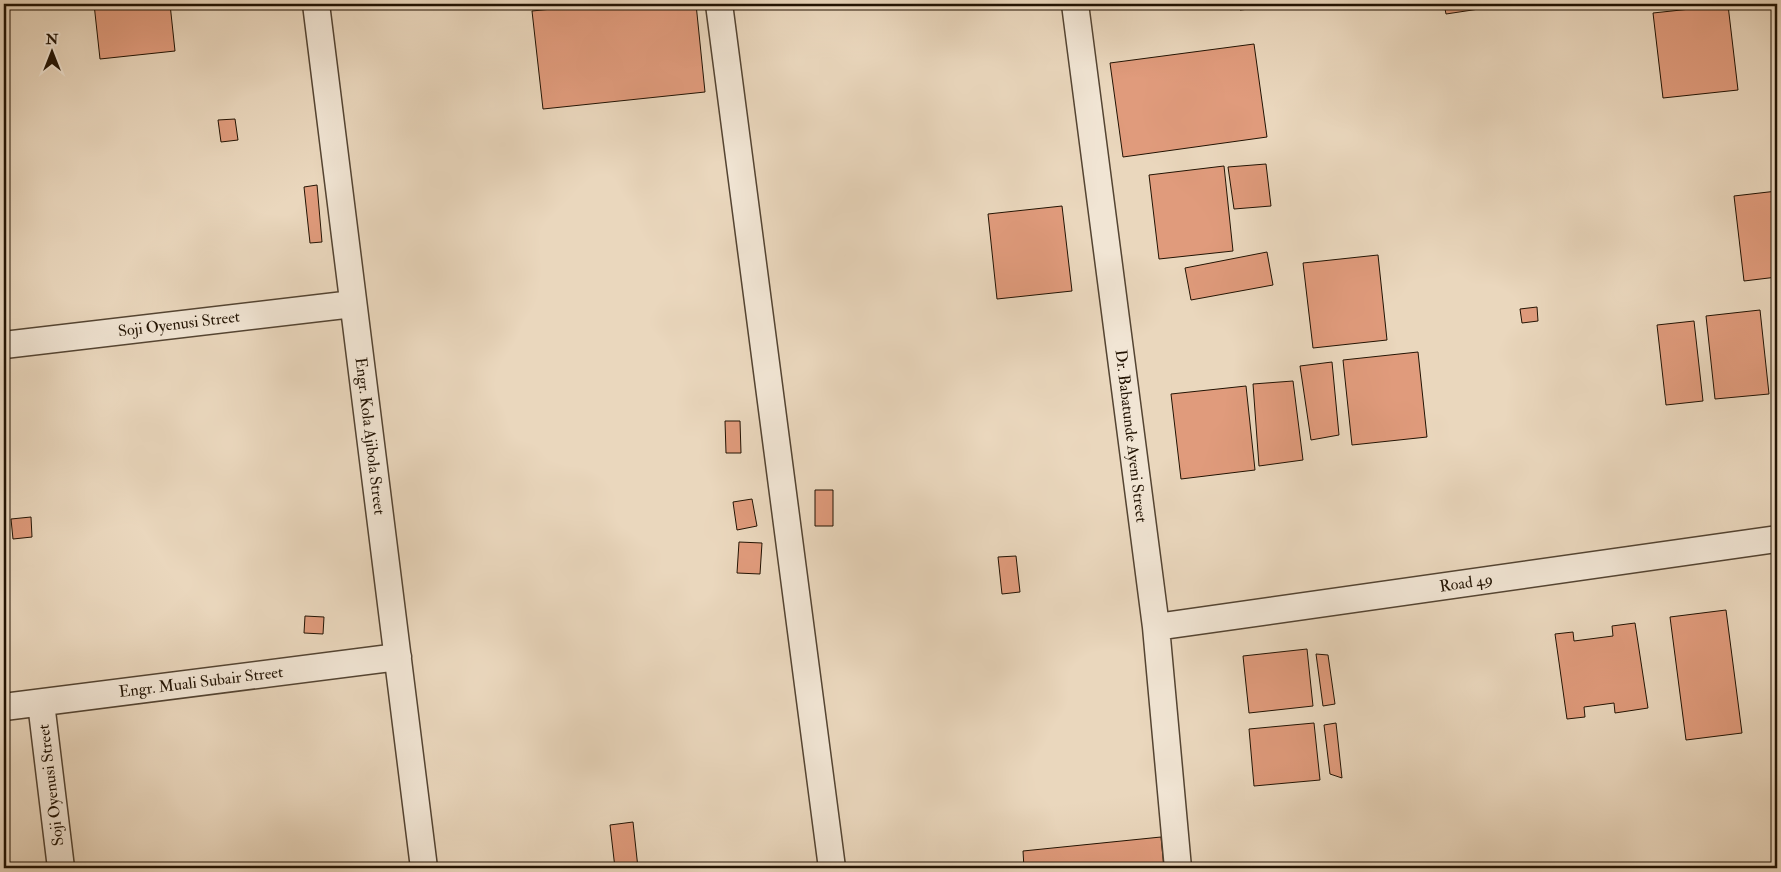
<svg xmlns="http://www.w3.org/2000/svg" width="1781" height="872" font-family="'IM FELL Double Pica',serif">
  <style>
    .building { fill: #e09b7c; stroke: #221303 }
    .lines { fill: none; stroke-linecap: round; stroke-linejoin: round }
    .minor-casing { stroke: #544432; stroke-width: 29 }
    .minor { stroke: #f1e5d4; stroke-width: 26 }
    .labels { text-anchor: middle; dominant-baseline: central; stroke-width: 5; stroke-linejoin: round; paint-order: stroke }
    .street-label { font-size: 16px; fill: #221303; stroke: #f1e5d4 }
  </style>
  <rect width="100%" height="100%" fill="#ead7bd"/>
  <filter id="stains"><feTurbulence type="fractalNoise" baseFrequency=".004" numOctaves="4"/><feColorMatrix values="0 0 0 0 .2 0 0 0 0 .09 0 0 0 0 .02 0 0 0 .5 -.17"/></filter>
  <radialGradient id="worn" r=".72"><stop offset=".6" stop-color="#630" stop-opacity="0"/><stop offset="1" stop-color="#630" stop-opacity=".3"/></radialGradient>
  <path class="building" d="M94 4H170L175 51 100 59Z
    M602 4H696L705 92 543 109 532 11Z
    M1239 4H1298L1240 10Z
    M1444 4H1512L1446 14Z
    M1728 5 1738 90 1663 98 1653 13Z
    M1254 44 1267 137 1123 157 1110 63Z
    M235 119 238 140 221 142 218 120Z
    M1266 164 1271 206 1234 209 1228 167Z
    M1224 166 1233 251 1159 259 1149 175Z
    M317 185 322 242 310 243 304 187Z
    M1777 191V277L1744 281 1734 196Z
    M1062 206 1072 291 997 299 988 214Z
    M1267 252 1273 285 1191 300 1185 268Z
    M1378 255 1387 340 1313 348 1303 263Z
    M1537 307 1538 321 1522 323 1520 309Z
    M1760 310 1769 394 1715 399 1706 316Z
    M1694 321 1703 401 1666 405 1657 325Z
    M1418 352 1427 437 1352 445 1343 360Z
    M1332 362 1339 435 1311 440 1300 366Z
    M1293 381 1303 460 1259 466 1253 384Z
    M1246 386 1255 470 1181 479 1171 394Z
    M725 421H740L741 453H726Z
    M815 490H833V526H815Z
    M752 499 757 526 737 530 733 502Z
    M31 517 32 537 13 539 11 519Z
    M739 542 762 543 760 574 737 573Z
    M1016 556 1020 592 1002 594 998 557Z
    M1726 610 1742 733 1686 740 1670 617Z
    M305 616 324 617 323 634 304 633Z
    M1635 623 1648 708 1615 713 1614 703 1584 707 1585 717 1567 719 1555 634 1573 632 1574 641 1613 636 1612 626Z
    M1307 649 1313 706 1249 713 1243 656Z
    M1316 654 1328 655 1335 704 1323 706Z
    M1314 723 1320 780 1254 786 1249 729Z
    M1336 723 1342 778 1330 774 1324 725Z
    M633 822 638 868H615L610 825Z
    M1161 837 1164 868H1024L1023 851Z"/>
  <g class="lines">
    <defs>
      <path id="minor" d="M316 4 424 868
        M719 4 832 868
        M1075 4 1156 627 1178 868
        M4 345 353 304
        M1156 627 1777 539
        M41 703 61 868
        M4 707 398 657"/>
    </defs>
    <use href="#minor" class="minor-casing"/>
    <use href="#minor" class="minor"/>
  </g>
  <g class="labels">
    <g class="street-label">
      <text transform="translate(179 324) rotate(-7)">Soji Oyenusi Street</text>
      <text transform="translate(370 436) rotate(83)">Engr. Kola Ajibola Street</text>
      <text transform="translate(1131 436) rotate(83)">Dr. Babatunde Ayeni Street</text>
      <text transform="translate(1466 583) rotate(-8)">Road 49</text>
      <text transform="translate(201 682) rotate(-7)">Engr. Muali Subair Street</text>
      <text transform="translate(51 785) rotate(-97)">Soji Oyenusi Street</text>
    </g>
  </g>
  <rect width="1781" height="872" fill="none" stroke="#ead7bd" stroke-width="20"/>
  <rect x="5" y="5" width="1771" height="862" fill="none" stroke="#221303" stroke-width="2.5"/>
  <rect x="10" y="10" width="1761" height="852" fill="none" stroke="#221303"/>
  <g transform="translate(52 52)" stroke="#f1e5d4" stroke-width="4" paint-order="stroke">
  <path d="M0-4L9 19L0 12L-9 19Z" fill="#221303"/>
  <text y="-8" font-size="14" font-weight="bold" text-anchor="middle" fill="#221303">N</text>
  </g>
  <rect width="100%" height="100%" filter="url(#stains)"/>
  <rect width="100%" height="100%" fill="url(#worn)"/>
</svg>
